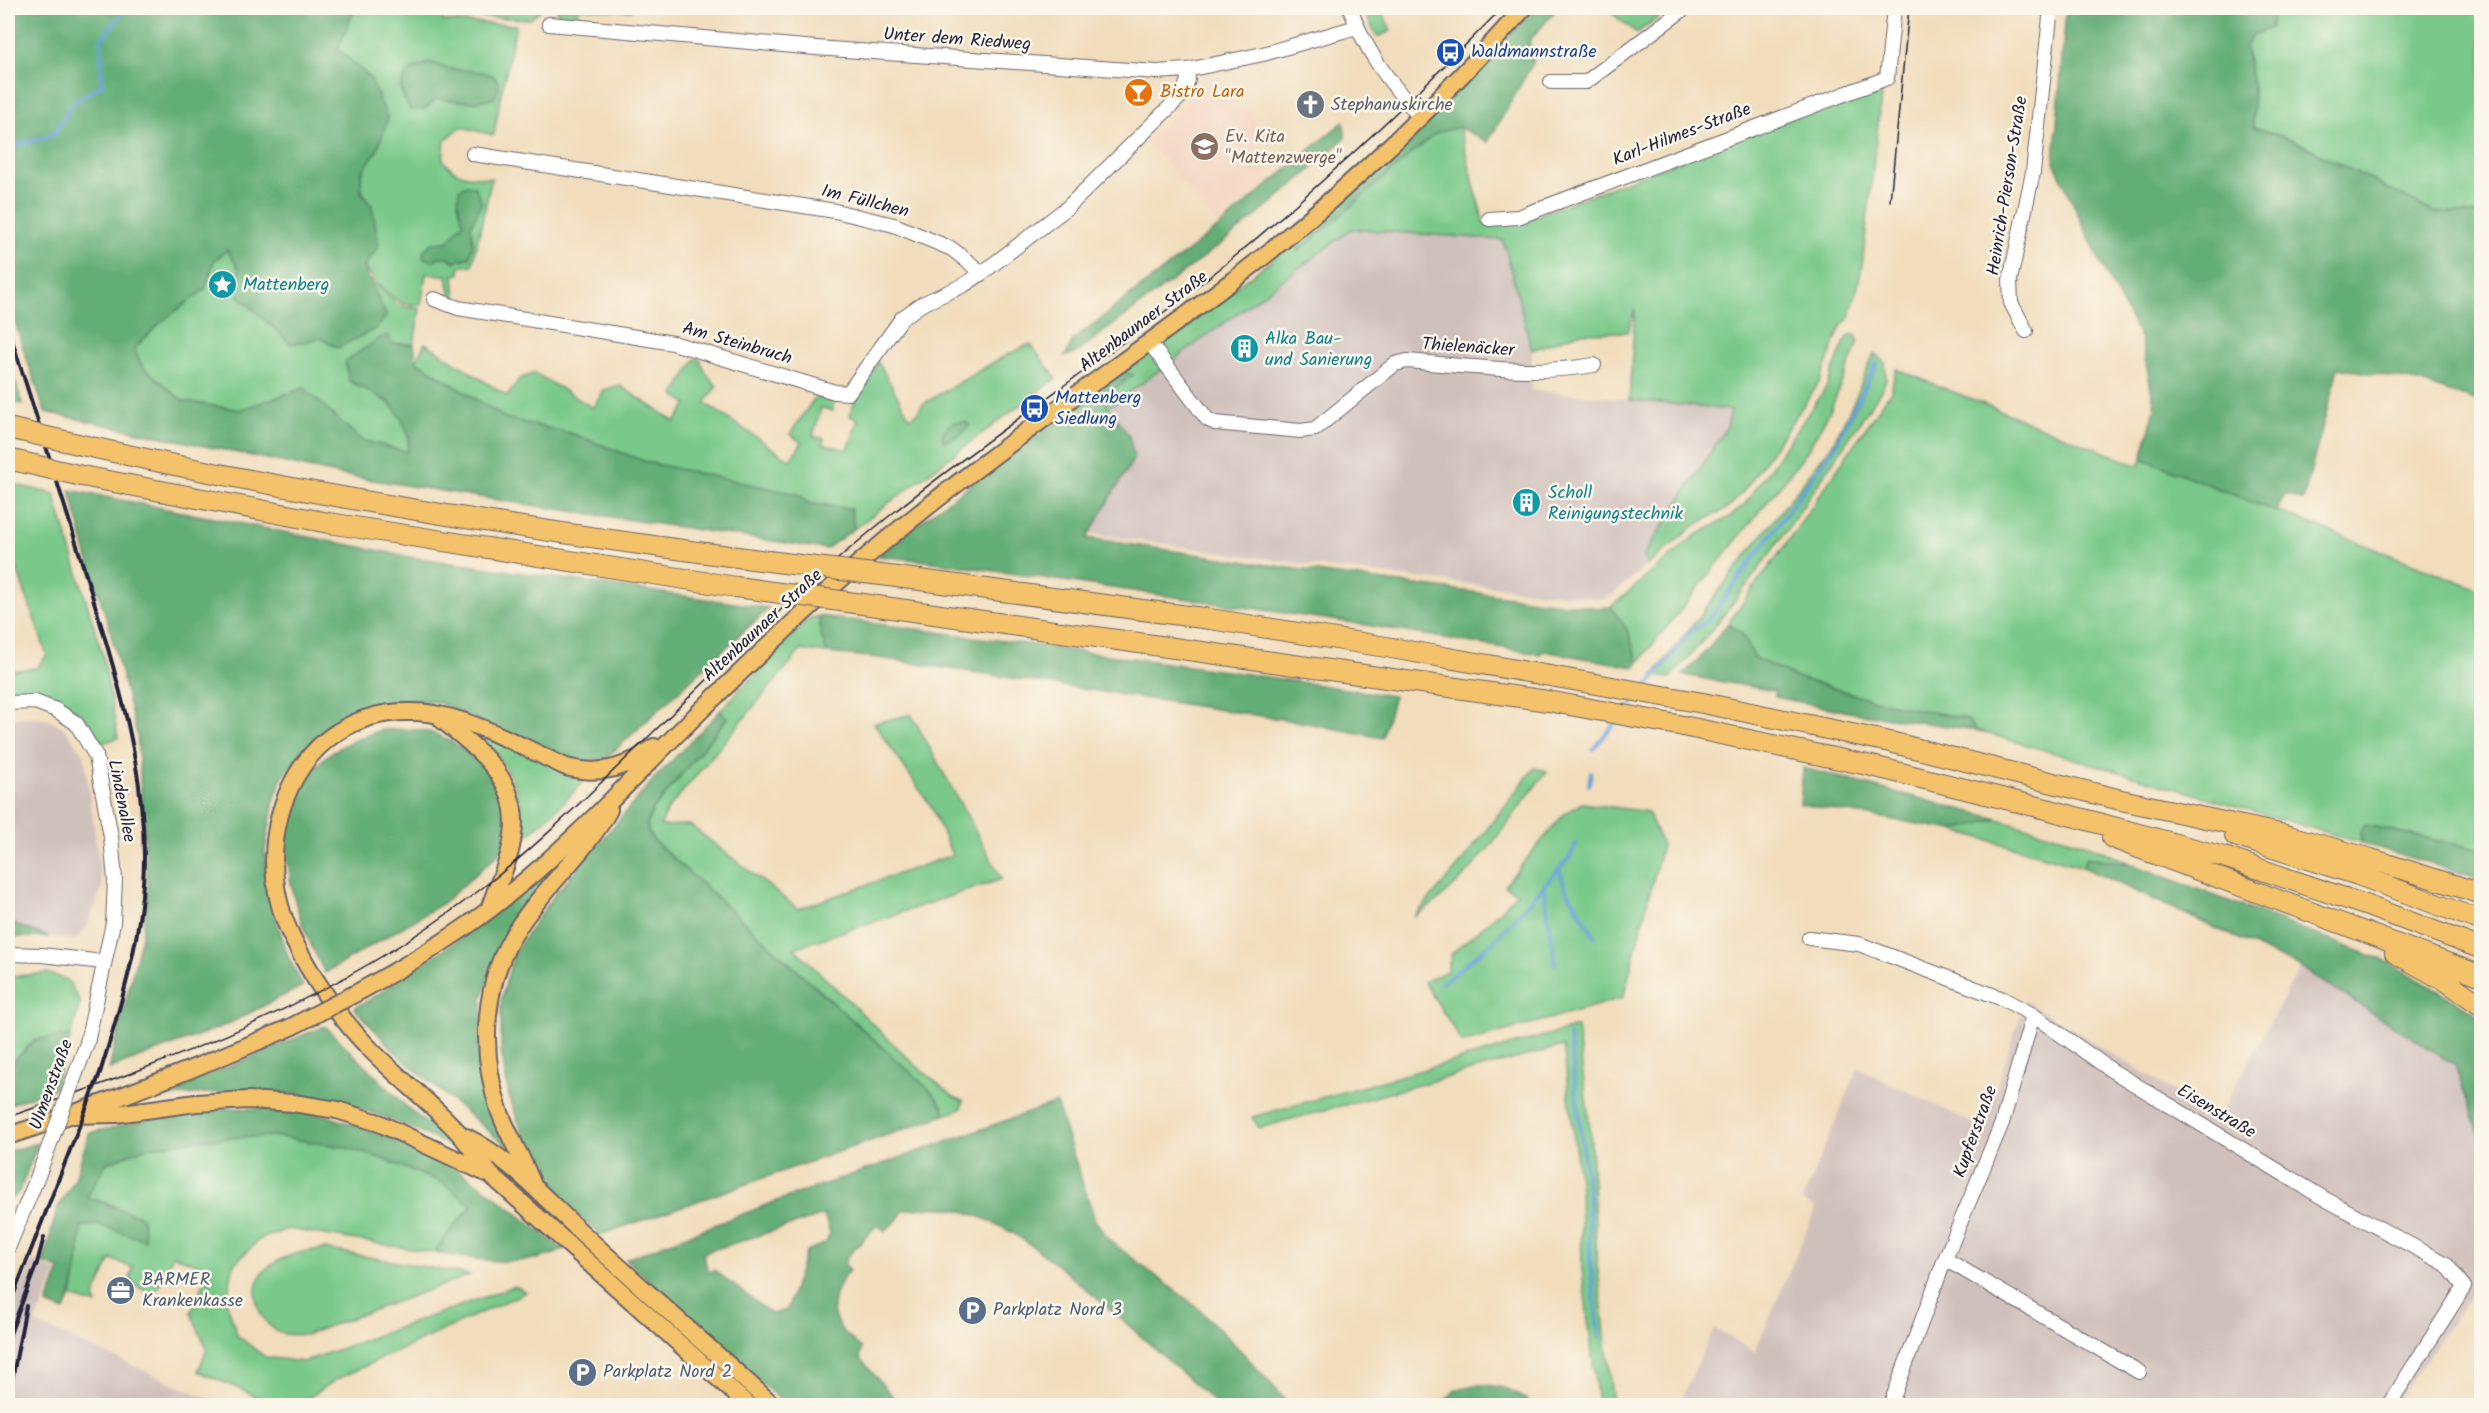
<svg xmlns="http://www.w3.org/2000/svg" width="2489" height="1413" font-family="Kalam,sans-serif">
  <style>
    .built { fill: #f4d3c0 }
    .industrial { fill: #d0c0bc }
    .green { fill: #7ac98a; stroke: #4e7662; stroke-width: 1.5 }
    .forest { fill: #63ad76; stroke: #426858; stroke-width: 1.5; fill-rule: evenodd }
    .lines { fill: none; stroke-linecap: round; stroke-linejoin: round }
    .stream { stroke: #67a0d6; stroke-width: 4 }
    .minor-casing { stroke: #6a6368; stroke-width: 16 }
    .major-casing { stroke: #6a6368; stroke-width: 20 }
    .highway-casing { stroke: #6a6368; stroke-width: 22 }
    .minor { stroke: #fff; stroke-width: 14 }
    .major { stroke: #f3c26a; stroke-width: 16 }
    .highway { stroke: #f3c26a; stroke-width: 20 }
    .tram { stroke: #22223b; stroke-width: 1.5 }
    .rail { stroke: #22223b; stroke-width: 4 }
    .minor-bridge-casing { stroke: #6a6368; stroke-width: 16; stroke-linecap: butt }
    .major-bridge-casing { stroke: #6a6368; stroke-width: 20; stroke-linecap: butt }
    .highway-bridge-casing { stroke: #6a6368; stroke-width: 22; stroke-linecap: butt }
    .minor-bridge { stroke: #fff; stroke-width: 14 }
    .major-bridge { stroke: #f3c26a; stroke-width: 16 }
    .highway-bridge { stroke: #f3c26a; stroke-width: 20 }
    .labels { text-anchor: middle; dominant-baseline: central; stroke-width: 5; stroke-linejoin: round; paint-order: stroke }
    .street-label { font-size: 18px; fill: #22223b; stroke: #fbf7ec }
    .transit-label { font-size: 18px; fill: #164399; stroke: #fbf7ec; text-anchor: start }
    .food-label { font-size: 18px; fill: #c56008; stroke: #fbf7ec; text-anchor: start }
    .worship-label { font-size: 18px; fill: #5b616d; stroke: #fbf7ec; text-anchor: start }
    .education-label { font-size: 18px; fill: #785e54; stroke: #fbf7ec; text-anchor: start }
    .culture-label { font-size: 18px; fill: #0d838f; stroke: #fbf7ec; text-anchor: start }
    .service-label { font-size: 18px; fill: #4e5e75; stroke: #fbf7ec; text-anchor: start }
  </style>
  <rect width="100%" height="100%" fill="#fbf7ec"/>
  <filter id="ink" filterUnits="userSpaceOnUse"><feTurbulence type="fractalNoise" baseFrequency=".0167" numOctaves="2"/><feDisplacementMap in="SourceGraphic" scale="12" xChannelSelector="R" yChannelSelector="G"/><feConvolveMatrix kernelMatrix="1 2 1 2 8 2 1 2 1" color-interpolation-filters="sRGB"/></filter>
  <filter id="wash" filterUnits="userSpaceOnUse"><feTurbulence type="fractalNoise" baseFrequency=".008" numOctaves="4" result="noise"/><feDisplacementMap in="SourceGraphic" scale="24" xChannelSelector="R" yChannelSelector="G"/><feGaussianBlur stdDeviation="1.35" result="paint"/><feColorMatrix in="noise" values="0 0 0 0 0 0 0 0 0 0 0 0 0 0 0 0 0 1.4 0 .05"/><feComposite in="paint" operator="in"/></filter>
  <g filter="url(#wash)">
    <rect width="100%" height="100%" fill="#f1ddbc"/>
    <path class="built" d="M1213 77H1219L1268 135 1252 151 1273 177 1217 224 1148 142 1206 80Z"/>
    <path class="industrial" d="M1352 229 1503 240 1532 350V390L1731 410 1727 427 1644 555 1646 566 1614 593 1602 599 1338 569 1089 533 1118 488 1129 435 1108 408Z
      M23 717 44 718 55 722 65 729 84 754 102 887 87 927 75 940 49 937 8 922V720Z
      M2300 967 2455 1065 2481 1142V1284L2456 1316 2394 1405 1678 1406 1714 1328 1755 1352 1816 1208 1802 1201 1858 1068 1983 1128 2025 1001 2218 1118Z
      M32 1261 57 1271 35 1323 214 1401 212 1405H8V1320Z"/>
    <path class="green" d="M355 8 441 9 443 21 516 25 500 99 494 135 461 127 445 140 443 160C457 178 470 177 492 178L472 265 459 267 460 274 454 275 456 299 450 295 447 275 426 274 421 305 402 304 384 290 364 267 372 206C353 182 360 173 377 151L338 49Z
      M446 8H542L531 19 447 16Z
      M559 8H631V11L579 8 578 18 561 17 556 11Z
      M1381 8 1391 31 1377 37 1365 13Z
      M1612 8H1671L1637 33 1610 12Z
      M2274 8H2481V215L2433 212 2291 139 2253 127V85L2245 47 2252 35 2270 28Z
      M1878 85 1882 87 1862 267 1850 318 1842 324 1819 383 1743 492 1729 507 1694 526 1646 566 1644 555 1727 427 1731 410 1629 400 1635 309 1628 332 1579 333 1532 350 1503 240 1352 229 1108 408 1105 396 1132 375 1124 372 1293 244 1299 250 1436 132 1459 127 1484 224 1520 222Z
      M227 249 239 269 238 295 291 344 320 338 386 315 365 274 399 306 420 309 414 344H392L350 381C380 397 415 410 407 452L361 440 304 388 240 410 183 401 142 366 134 349 160 323 205 289 214 261Z
      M1850 335H1855L1859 341 1829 413 1804 456 1638 663 1628 631 1611 607 1696 535 1730 517 1745 504 1826 388 1846 339Z
      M425 343 507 396 519 379 535 373 593 408 604 390 619 385 675 422 687 404 674 395 695 359 700 360 706 373 717 386 705 403 790 460 802 443 790 434 816 396 833 402V411L821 408 813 436 824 439 823 444 848 450 858 419 850 416 852 407 878 362 910 418 917 413 923 404 1001 358 1030 344 1056 378 854 529 851 509 807 503 799 495 646 462 573 434 505 418 416 361Z
      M1874 353 1885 363 1886 379 1882 389C1815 488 1751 590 1670 678L1653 676 1832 445 1854 401Z
      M8 358 22 404 8 401Z
      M1896 369 2139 466 2142 458 2481 590V850L2366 825 2360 832 2362 843 1976 730 1967 719 1881 702 1795 677 1755 658 1742 634 1728 623 1789 540 1891 391Z
      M8 483 54 494 103 656 118 738 102 743C83 708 49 686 8 693V671L37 668 47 655 17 569H8Z
      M819 616 821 635 827 653 801 650 668 809 660 826 690 825 798 909 952 855 931 806 874 723 911 714 1002 879 794 948 913 1063 954 1097 963 1101 961 1109 945 1115 943 1107 932 1092 653 840C645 828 646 822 653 810L727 718 720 711 808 619Z
      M467 732 490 739 587 778 557 809 519 843 522 819 515 785 498 755Z
      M1534 768 1547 771C1506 822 1471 883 1414 917L1457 868Z
      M1582 803 1648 812 1662 845 1623 998 1463 1043 1424 982 1447 971 1452 953 1492 919 1517 893 1504 886 1564 814Z
      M1998 819 2091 846 2132 864 2086 857 2083 867 1953 830Z
      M47 973 68 980 80 1002 71 1035 35 1040 8 1067V977Z
      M1577 1027 1590 1128 1597 1262 1613 1405H1598L1582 1270 1580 1189 1563 1046 1259 1128 1252 1117Z
      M273 1136 344 1147 380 1158 441 1182 472 1205C461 1219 440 1240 436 1253L288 1229 260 1239 234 1264 226 1300 237 1335 265 1357 303 1362 515 1286 526 1292 337 1379 296 1406 276 1405 198 1371 207 1349 191 1313 209 1269 173 1255 158 1289 149 1292 133 1285 130 1276 133 1268 111 1259 94 1297 97 1305 72 1297 78 1264 81 1226 99 1225 145 1239 112 1205 86 1197 106 1163 145 1148 206 1139Z
      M324 1249 470 1275 305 1335C299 1334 291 1335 285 1334 259 1328 245 1288 266 1269 282 1255 303 1251 324 1249Z"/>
    <path class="forest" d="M8 8H355L338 49 370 78 388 119 377 151 361 173V192L372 206 379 245 364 267 386 316 377 328 338 348 320 338 291 344 238 295 239 269 227 250 214 261 205 289 160 323 134 349 142 366 183 401 240 410 304 388 361 440 407 452 410 438 402 420 390 402 349 381 345 362 380 338 388 335 392 344H414L416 361 505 418 573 434 646 462 800 495 807 503 851 509 854 529 826 549 517 503 342 475 45 412 8 303Z
      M1536 8H1558L1529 41 1534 61 1488 142 1459 127 1436 133 1299 251 1293 244 1434 113Z
      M2066 8H2274L2270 28 2252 35 2245 47 2253 85V127L2291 139 2433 212 2481 215 2482 393 2475 400 2412 380 2338 368 2303 500 2285 494 2276 512 2142 458 2155 408 2141 339 2107 276 2054 162Z
      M429 62C436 64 444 68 452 69 468 71 513 68 494 98L473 102 436 99 425 109 410 110 400 89 407 72Z
      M1344 121 1345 138C1261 219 1167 284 1074 354L1065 356 1073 340 1216 229Z
      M467 185 475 187 482 202 471 226 473 244 469 258 454 262 448 257H439L433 261 423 258 424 250 432 243 448 242 463 223 458 204 459 189Z
      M1124 372 1133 375 1105 396 1108 408 1129 435 1134 458 1087 538 1337 575 1599 608 1611 607 1628 631 1638 663 1634 667 1544 651 1539 654 1360 624 927 561 878 556 937 509Z
      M954 422H966L970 425 961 434 945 441 942 438C943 430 947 426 954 422Z
      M70 490 411 557 769 608 602 762 576 764 437 702 404 701 372 706 338 719 313 739 281 780 273 805 265 851 269 896 288 956 303 986 226 1025 109 1069 142 935 148 889 137 735 109 626 90 567Z
      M819 616 1240 673 1394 696 1382 738 1301 722 880 658 827 653 821 635Z
      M1728 623 1742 634 1755 658 1795 677 1881 702 1967 719 1976 730 1854 713 1775 697V691L1683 675 1708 649Z
      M720 711 727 718 653 810C646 822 645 828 653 840L932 1092 943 1107 945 1115 600 1235 570 1209 525 1140 509 1096 501 1050V1000L514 953 552 898 654 779Z
      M381 730C393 730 406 728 418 730 450 734 490 765 502 795 509 813 506 832 503 850L442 904 325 973C291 911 263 820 320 762 337 746 359 738 381 730Z
      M1803 768 1998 819 1953 830 1800 804Z
      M2365 825 2481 850V879L2362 843 2360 832Z
      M2086 857 2132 864 2390 963 2473 1011 2481 1023V1142L2455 1065 2300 967 2083 867Z
      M551 871 531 898 495 958 482 999V1078L508 1147 401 1058 354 1008 369 1000 455 942Z
      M8 922 49 937H8Z
      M325 1026 409 1109 462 1152C403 1123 341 1096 274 1092 234 1090 194 1094 154 1098Z
      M71 1035 54 1089 8 1105V1067L35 1040Z
      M1056 1103 1095 1220 1110 1241 1198 1308 1243 1353 1290 1405H1218C1176 1368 1135 1330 1092 1294 1052 1261 1010 1222 958 1210 940 1206 922 1208 904 1210L897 1220 885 1231 877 1225 848 1256 844 1264 850 1269C837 1284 825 1308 840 1327 845 1335 854 1341 861 1348L860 1358 900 1405H786L699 1328 626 1259 774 1202ZM824 1215 830 1233 826 1243 806 1251 787 1310 772 1314 714 1270 708 1272 703 1253Z
      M222 1108 275 1109 325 1115 433 1153 479 1184 564 1250C523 1269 479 1260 436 1253 440 1240 461 1219 472 1206L441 1182 380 1158 344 1147 273 1136 206 1139 145 1148 106 1163 87 1197 142 1217 145 1240 99 1225 81 1226C79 1255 77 1284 65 1311L47 1304 60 1269 43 1263 57 1209 75 1179 89 1133 165 1116Z
      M38 1143 19 1192 12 1198H8V1151Z
      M1474 1385C1501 1385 1512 1388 1533 1405H1440L1456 1390Z"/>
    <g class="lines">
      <path class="stream" d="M8 143 16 145 54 135 73 102 102 85 101 39 121 15 122 8
        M1647 687 1692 630 1708 621 1834 448 1877 363
        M1627 710 1638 698
        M1593 749 1618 720
        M1589 785 1591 772
        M1559 869 1566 889 1595 937
        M1544 886 1555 965
        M1442 983 1493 942 1570 857 1576 844
        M1569 1034 1589 1199 1590 1260 1599 1337"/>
    </g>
  </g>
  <g filter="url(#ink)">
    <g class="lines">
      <defs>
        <path id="minor" d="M1350 8C1365 51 1390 83 1420 117
          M549 24 816 48 1157 72 1187 70 1263 54 1357 27
          M1551 82H1586L1685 8
          M473 154 835 211 894 225 952 249 982 273
          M1489 219 1518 217 1887 78 1894 8
          M434 299 458 308 673 343 835 392 848 393 902 318 922 304 964 285 982 273 1068 207 1183 94 1188 80 1187 70
          M2026 331 2011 303 2010 280 2033 172 2051 8
          M1149 342 1207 419 1215 423 1301 431 1315 429 1395 364 1407 361C1469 366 1533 376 1594 365
          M8 703 35 702 56 710 76 723 96 756 111 837 115 880 113 923 87 1043
          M1809 938 1859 944 2003 999 2033 1015 2111 1070 2325 1199 2446 1264 2464 1287 2388 1406
          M8 954 42 955 103 962
          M8 1248 38 1176
          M1945 1259 2139 1372
          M1890 1406 1945 1259 2002 1123 2033 1015"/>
        <path id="major" d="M442 720C479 750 521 781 513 835 510 861 497 885 489 910
          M654 747C647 751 642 757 634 760 613 772 589 773 566 767 520 746 465 713 413 712 295 708 244 841 292 937 312 978 339 1018 372 1051 400 1079 431 1103 458 1132 470 1145 480 1161 491 1175L749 1406
          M362 990C411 963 460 934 504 898 566 849 620 791 676 735 740 672 804 610 872 552 989 453 1118 368 1240 275 1343 195 1438 104 1524 8
          M73 1115 116 1114 196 1103 248 1100 293 1103 337 1110 379 1123 486 1173
          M8 1136C103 1105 197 1068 289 1028
          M466 1137C511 1159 544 1198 581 1232 645 1291 710 1348 774 1406
          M533 1185C523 1159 508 1135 499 1110 479 1049 483 980 519 926 546 885 585 853 609 810"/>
        <path id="highway" d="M82 445C308 496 537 532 768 561
          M82 476 329 523 736 587
          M897 577 1210 619 1386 647 1703 703 1890 742 2121 800 2289 836 2371 859 2482 894
          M863 604 1548 701 1683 726 1872 766 2050 810 2224 857 2365 905 2482 949
          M2235 836 2358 875 2482 921
          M2112 838 2482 976
          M2395 953 2449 983 2482 1006"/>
      </defs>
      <use href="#minor" class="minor-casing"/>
      <use href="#major" class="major-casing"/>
      <use href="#highway" class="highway-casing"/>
      <use href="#minor" class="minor"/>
      <use href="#major" class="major"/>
      <use href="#highway" class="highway"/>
      <path class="tram" d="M1890 201 1909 8
        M8 1117C179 1058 336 1001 481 889 539 845 590 793 642 743 723 664 804 584 893 513 1003 425 1123 348 1233 258 1326 181 1417 95 1502 8"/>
      <path class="rail" d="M8 327C36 416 65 505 92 595 118 680 144 766 144 856 144 931 122 1002 100 1073L8 1309
        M8 1339 37 1263 44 1237
        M8 1402 26 1306"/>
      <defs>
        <path id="minor-bridge" d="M38 1176 87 1043"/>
        <path id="major-bridge" d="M289 1028 362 990"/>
        <path id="highway-bridge" d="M8 428 82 445
          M8 459 82 476
          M768 561 897 577
          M736 587 863 604"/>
      </defs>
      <use href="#minor-bridge" class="minor-bridge-casing"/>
      <use href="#major-bridge" class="major-bridge-casing"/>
      <use href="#highway-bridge" class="highway-bridge-casing"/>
      <use href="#minor-bridge" class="minor-bridge"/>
      <use href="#major-bridge" class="major-bridge"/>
      <use href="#highway-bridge" class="highway-bridge"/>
    </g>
  </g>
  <defs>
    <symbol id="bus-disc" viewBox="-11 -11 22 22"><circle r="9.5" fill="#1a4fb4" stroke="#fbf7ec"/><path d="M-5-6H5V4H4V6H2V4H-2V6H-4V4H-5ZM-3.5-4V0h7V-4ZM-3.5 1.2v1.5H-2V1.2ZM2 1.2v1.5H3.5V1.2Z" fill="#fff"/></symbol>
    <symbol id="bar-disc" viewBox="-11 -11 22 22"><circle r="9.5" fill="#e8710a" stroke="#fbf7ec"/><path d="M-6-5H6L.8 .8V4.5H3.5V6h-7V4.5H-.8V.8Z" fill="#fff"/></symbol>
    <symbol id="church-disc" viewBox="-11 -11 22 22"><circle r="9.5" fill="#6b7280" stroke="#fbf7ec"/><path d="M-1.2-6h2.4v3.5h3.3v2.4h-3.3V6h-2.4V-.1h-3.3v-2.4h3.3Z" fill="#fff"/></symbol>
    <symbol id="school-disc" viewBox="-11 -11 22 22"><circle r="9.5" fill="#8d6e63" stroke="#fbf7ec"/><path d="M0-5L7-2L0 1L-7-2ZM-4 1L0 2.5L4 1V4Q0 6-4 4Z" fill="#fff"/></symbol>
    <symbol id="sight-disc" viewBox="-11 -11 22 22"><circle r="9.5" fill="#0f9aa8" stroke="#fbf7ec"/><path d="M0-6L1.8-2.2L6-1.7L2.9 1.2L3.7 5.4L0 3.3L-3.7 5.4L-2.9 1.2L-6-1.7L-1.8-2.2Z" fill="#fff"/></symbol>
    <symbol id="building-disc" viewBox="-11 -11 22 22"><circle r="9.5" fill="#0f9aa8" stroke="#fbf7ec"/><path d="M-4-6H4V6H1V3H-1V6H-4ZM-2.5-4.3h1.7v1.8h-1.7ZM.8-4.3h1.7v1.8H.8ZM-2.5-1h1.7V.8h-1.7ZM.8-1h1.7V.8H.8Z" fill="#fff"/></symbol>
    <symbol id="office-disc" viewBox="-11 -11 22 22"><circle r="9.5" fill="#5c6f8a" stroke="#fbf7ec"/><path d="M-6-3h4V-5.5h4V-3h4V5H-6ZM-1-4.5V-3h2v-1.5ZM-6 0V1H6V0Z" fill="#fff"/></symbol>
    <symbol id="parking-disc" viewBox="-11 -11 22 22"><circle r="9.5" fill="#5c6f8a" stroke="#fbf7ec"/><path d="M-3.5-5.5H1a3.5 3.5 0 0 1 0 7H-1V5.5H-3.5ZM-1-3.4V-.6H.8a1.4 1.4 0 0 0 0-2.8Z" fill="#fff"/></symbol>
  </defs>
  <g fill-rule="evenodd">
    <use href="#bus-disc" x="1434" y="36" width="33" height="33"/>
    <use href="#bar-disc" x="1122" y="76" width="33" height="33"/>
    <use href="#church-disc" x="1294" y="88" width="33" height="33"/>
    <use href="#school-disc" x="1188" y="130" width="33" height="33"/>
    <use href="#sight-disc" x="206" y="268" width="33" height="33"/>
    <use href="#building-disc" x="1228" y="332" width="33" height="33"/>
    <use href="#bus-disc" x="1018" y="392" width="33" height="33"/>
    <use href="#building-disc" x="1510" y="486" width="33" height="33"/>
    <use href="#office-disc" x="104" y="1274" width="33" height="33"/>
    <use href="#parking-disc" x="956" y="1294" width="33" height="33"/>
    <use href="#parking-disc" x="566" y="1356" width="33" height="33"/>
  </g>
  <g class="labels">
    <g class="street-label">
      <text transform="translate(957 40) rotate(4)">Unter dem Riedweg</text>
      <text transform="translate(1682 135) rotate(-21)">Karl-Hilmes-Straße</text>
      <text transform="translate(2008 186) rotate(-81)">Heinrich-Pierson-Straße</text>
      <text transform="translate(865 202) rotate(14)">Im Füllchen</text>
      <text transform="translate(1144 322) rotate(-37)">Altenbaunaer Straße</text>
      <text transform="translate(737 344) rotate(16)">Am Steinbruch</text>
      <text transform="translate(1468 348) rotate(4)">Thielenäcker</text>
      <text transform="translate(763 626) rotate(-43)">Altenbaunaer Straße</text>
      <text transform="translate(121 801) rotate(79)">Lindenallee</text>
      <text transform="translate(52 1085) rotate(-70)">Ulmenstraße</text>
      <text transform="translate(2216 1112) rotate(31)">Eisenstraße</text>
      <text transform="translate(1976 1132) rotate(-70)">Kupferstraße</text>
    </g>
    <g class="transit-label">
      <text x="1471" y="52">Waldmannstraße</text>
      <text x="1055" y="398">Mattenberg<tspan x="1055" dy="21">Siedlung</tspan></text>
    </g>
    <g class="food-label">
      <text x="1160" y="92">Bistro Lara</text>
    </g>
    <g class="worship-label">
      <text x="1331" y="105">Stephanuskirche</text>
    </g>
    <g class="education-label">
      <text x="1225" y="137">Ev. Kita<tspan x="1225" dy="21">"Mattenzwerge"</tspan></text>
    </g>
    <g class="culture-label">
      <text x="243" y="285">Mattenberg</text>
      <text x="1265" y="339">Alka Bau-<tspan x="1265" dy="21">und Sanierung</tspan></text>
      <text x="1548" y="493">Scholl<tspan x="1548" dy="21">Reinigungstechnik</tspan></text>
    </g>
    <g class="service-label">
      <text x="142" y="1280">BARMER<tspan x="142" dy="21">Krankenkasse</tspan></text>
      <text x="993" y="1310">Parkplatz Nord 3</text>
      <text x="603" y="1372">Parkplatz Nord 2</text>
    </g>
  </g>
  <rect width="2489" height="1413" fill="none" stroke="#fbf7ec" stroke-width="30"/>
</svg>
